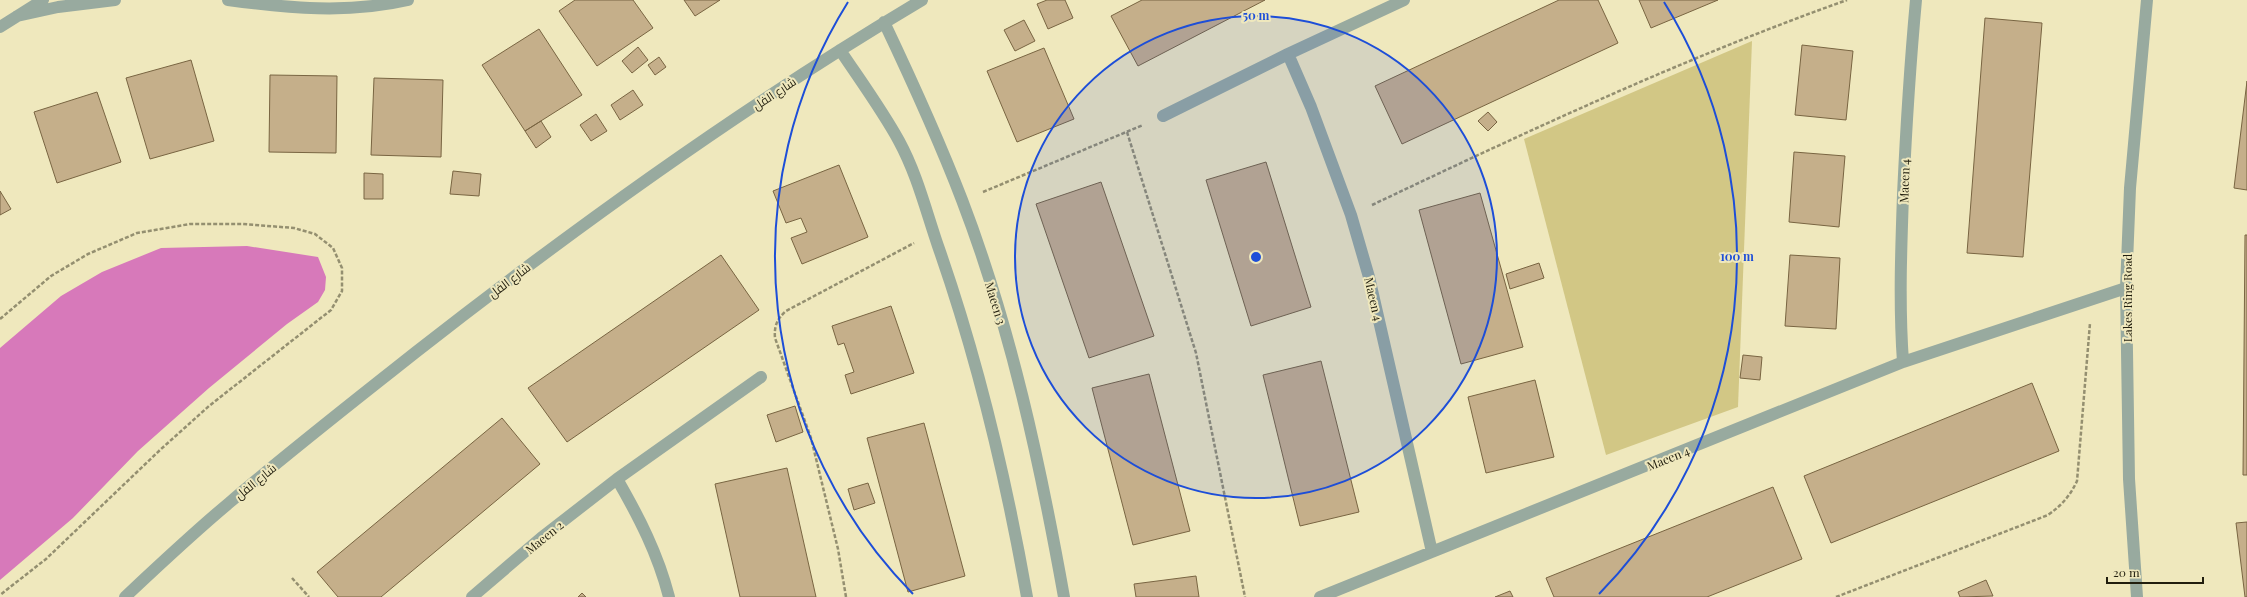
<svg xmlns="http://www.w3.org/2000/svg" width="2247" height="597" font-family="'Playfair Display',Cairo,serif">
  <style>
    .green { fill: #d2c785 }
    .water { fill: #d779ba }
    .building { fill: #c5af8a; stroke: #796542 }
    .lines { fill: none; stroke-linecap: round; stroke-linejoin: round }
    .path { stroke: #948f70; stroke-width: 2.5; stroke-dasharray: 4 2; stroke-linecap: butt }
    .street { stroke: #98aa9f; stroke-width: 12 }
    .ring { fill: none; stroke: #1d4ed8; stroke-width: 2 }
    .labels { text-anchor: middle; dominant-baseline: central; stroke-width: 4; stroke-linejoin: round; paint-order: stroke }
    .street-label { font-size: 12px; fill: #211e0e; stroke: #efe8bd }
    .centre { fill: #1d4ed8; stroke: #efe8bd; stroke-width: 2 }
    .ring-label { font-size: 12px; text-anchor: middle; font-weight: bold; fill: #1d4ed8; stroke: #efe8bd; stroke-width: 4; stroke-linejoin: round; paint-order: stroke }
  </style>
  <rect width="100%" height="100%" fill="#efe8bd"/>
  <path class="green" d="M1752 41 1738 407 1606 455 1524 139Z"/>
  <path class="water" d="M247 246 318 257 326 277 325 290 318 302 287 324 209 388 138 451 73 518 0 580V348L61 296 102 272 161 248Z"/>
  <path class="building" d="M575 0H633L653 28 597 66 559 11Z
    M684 0H720L695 16Z
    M1047 0H1065L1073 18 1048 29 1037 4Z
    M1142 0H1265L1138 66 1111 16Z
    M1559 0H1598L1618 43 1402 144 1375 86Z
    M1639 0H1718L1651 28Z
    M1985 18 2042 23 2023 257 1967 253Z
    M1024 20 1035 41 1015 51 1004 30Z
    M539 29 582 95 525 131 482 65Z
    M1802 45 1853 51 1846 120 1795 115Z
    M638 47 648 60 632 73 622 61Z
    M1044 48 1074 119 1017 142 987 71Z
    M659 57 666 67 655 75 648 65Z
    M191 60 214 141 150 159 126 78Z
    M270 75 337 76 336 153 269 152Z
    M374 78 443 80 441 157 371 155Z
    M2247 81V190L2234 188Z
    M633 90 643 105 620 120 611 105Z
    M97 92 121 162 57 183 34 112Z
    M1488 112 1497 122 1488 131 1478 121Z
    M596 114 607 131 591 141 580 125Z
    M541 121 551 137 536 148 525 131Z
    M1794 152 1845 156 1839 227 1789 222Z
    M1266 162 1311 307 1251 326 1206 180Z
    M839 165 868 237 802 264 791 238 807 232 801 218 786 223 773 191Z
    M453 171 481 174 479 196 450 194Z
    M364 173 383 174V199H364Z
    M1101 182 1154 336 1089 358 1036 204Z
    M0 191 11 209 0 215Z
    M1480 193 1523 347 1461 364 1419 210Z
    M2245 235H2247V475H2243Z
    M721 255 759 310 567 442 528 388Z
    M1790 255 1840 258 1836 329 1785 326Z
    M1539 263 1544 278 1510 289 1506 274Z
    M891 306 914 373 851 394 845 375 854 372 844 343 838 345 832 326Z
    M1743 355 1762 357 1760 380 1740 378Z
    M1321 361 1359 512 1300 526 1263 375Z
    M1149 374 1190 531 1133 545 1092 388Z
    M1535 380 1554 457 1486 473 1468 397Z
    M2032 383 2059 451 1831 543 1804 476Z
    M795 406 803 432 776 442 767 415Z
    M502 418 540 464 381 597H338L317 572Z
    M924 423 965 576 908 592 867 438Z
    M787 468 816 597H740L715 484Z
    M868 483 875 503 854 510 848 489Z
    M1773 487 1802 559 1707 597H1554L1546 578Z
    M2247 522V597H2245L2236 523Z
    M1196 576 1199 597H1136L1134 584Z
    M1986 580 1993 596 1960 597 1958 592Z
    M1510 591 1513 597H1495Z
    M582 593 586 597H578Z"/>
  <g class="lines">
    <path class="path" d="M1127 132 1196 353 1245 597
      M983 192 1143 125
      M1372 205C1528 131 1684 58 1847 0
      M0 319 51 276 88 254 137 233 190 224H243L294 228 315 234 333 248 342 268V291L331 310 209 406 160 450 46 559 0 595
      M292 578 309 597
      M846 597 838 549 811 438 775 338C774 326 777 319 786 311L914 243
      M1836 597 2048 515C2062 505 2070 496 2077 481L2090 323"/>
    <path class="street" d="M228 0C288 8 348 14 408 0
      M17 16 58 7 115 0
      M884 22C912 81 939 140 962 200 1011 328 1040 463 1064 597
      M0 27 43 0
      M840 50C860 80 882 110 899 141 917 174 926 211 938 246 978 360 1006 478 1027 597
      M1288 54 1311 107 1351 215 1369 277 1432 552
      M1163 116 1288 54 1404 0
      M1903 362C1899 306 1901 251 1903 195 1906 130 1910 65 1916 0
      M617 479C639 517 658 554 669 597
      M125 597C159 565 193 533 229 503 290 451 353 402 416 352 578 225 745 105 922 0
      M472 597 541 538 617 479 761 377
      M1320 597 1903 362 2126 288
      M2137 597 2129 479 2126 288 2130 188 2147 0"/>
  </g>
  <circle cx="1256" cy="257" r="241" fill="#1d4ed8" fill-opacity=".12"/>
  <g class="ring">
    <circle cx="1256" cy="257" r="241"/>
    <path d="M913 594A481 481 0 0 1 848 2M1664 2A481 481 0 0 1 1599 594"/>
  </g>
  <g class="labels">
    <g class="street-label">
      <text transform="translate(774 93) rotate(-33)">شارع الفل</text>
      <text transform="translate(1904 181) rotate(-88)">Maeen 4</text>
      <text transform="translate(509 280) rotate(-37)">شارع الفل</text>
      <text transform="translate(2127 298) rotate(-90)">Lakes Ring Road</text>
      <text transform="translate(1374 299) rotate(77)">Maeen 4</text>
      <text transform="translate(996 303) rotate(73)">Maeen 3</text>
      <text transform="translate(1668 458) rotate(-22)">Maeen 4</text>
      <text transform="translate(255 481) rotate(-39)">شارع الفل</text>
      <text transform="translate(544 537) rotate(-39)">Maeen 2</text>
    </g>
  </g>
  <circle cx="1256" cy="257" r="6" class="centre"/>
  <g class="ring-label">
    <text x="1256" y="20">50 m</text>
    <text x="1737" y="261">100 m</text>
  </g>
  <path d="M2107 577v6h96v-6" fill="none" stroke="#211e0e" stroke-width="2"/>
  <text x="2113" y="577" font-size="12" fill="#211e0e" stroke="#efe8bd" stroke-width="3" paint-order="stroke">20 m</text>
</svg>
